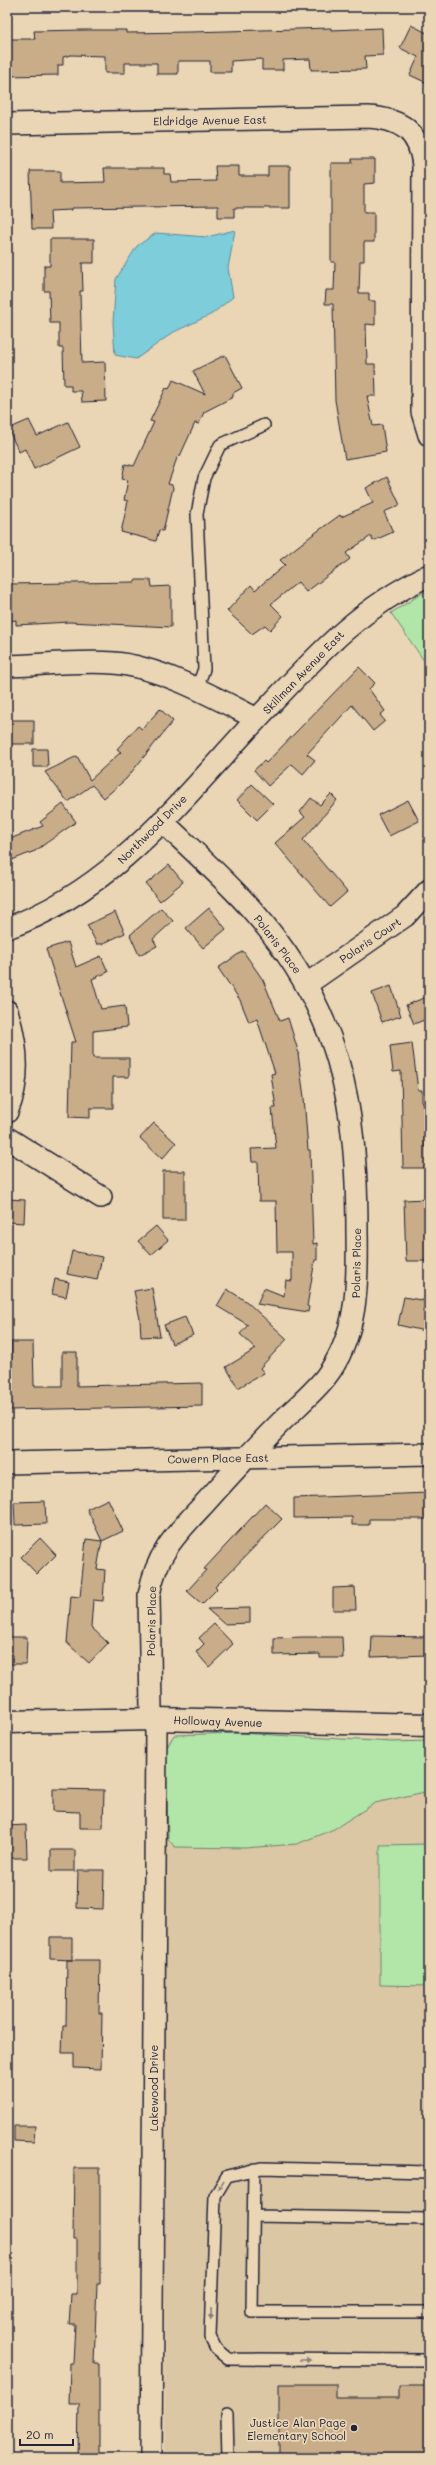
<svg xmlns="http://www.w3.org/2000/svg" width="436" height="2465" font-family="Mali,sans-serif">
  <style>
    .built { fill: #dcc7a5 }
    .green { fill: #b1e6a8; stroke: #6a8472 }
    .water { fill: #7ecddb; stroke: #59899b }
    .building { fill: #c8ad88; stroke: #22223b }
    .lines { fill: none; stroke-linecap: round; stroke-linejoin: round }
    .lane-casing { stroke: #22223b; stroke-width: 14 }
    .street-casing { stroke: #22223b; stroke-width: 24 }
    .secondary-casing { stroke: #22223b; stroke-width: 25 }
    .lane { stroke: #ead6b4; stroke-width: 11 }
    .street { stroke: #ead6b4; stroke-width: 21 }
    .secondary { stroke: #ead6b4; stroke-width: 22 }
    .oneway { fill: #867c78 }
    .poi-dot { fill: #22223b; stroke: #ead6b4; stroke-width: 1.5 }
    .labels { text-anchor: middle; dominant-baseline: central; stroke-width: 3.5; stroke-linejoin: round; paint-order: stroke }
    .street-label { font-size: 11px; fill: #22223b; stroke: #ead6b4 }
    .poi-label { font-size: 11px; fill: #22223b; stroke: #ead6b4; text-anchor: end }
  </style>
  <rect width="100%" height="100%" fill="#ead6b4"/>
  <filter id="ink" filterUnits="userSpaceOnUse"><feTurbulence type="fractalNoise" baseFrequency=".025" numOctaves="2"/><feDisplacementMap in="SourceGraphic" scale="8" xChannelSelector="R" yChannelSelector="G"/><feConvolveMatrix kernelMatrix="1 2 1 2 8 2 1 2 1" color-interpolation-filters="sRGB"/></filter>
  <g filter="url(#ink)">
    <path class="built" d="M224 1734 429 1741V2458H165V1744L174 1735Z"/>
    <path class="green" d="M429 589V668L391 613Z
      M239 1733 392 1742 429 1741V1791L375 1803 334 1829 297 1844 245 1848 175 1847 168 1839 166 1749 174 1735Z
      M429 1844V1986L380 1985V1845Z"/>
    <path class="water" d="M235 230 228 268 233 297 212 314 174 332 136 359 115 355 113 323 116 279 137 246 156 233 207 237Z"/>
    <path class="building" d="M411 25 429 34V84L410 75 418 57 400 48Z
      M331 28V30L382 28 383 55 365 56 366 69 311 70 310 59 283 60V70H262V59L231 61V72H210V61H178V74H157V63H125V73H105V56L71 55 63 57V65H58V75L7 76V39H35L34 31 84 30H126V33L191 32Z
      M352 159H375V183L364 184V212H374V242H364V261H360L359 293H369V301H375V325L366 324 367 364H375L376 396H367L373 426 382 425 386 452 345 459 335 400 333 304H325L326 290H334L335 262H331V163H352Z
      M215 166H239V176H268V166H290V208H234V217H218V206L71 208V210L50 211 51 229H32L30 171H60V183L105 182 104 168H164V174H170L171 182 216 181Z
      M50 239H94V263H82L83 291H80L82 363 105 362 106 401 82 402 81 391H71V385H64L63 348H59V323H50L49 291H44V266H50Z
      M225 355 242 388 233 393V397L204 412 199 424 195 423 180 456 178 455 168 484 172 485 173 488 163 531 159 530 156 541 121 532 128 501 124 500 128 480 122 479 125 464 134 466 154 422 150 421 166 388 169 389 173 380 205 394 193 371Z
      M29 420 37 436 68 422 80 447 34 469 25 449 19 452 8 429Z
      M387 477 400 505 384 512 393 532 373 541 371 536 346 553 350 559 306 592 298 582 271 604 283 616 270 630 265 625 252 634 227 611 251 585 255 590 285 565 280 560 311 536 340 515 341 517 373 503 366 488Z
      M135 580H151L152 587 171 586V627L69 622 16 625V620L7 621V584L135 582Z
      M359 667 375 683 369 689 385 711 380 715 385 721 373 731 352 705 307 754 315 760 303 774 292 764 268 786 254 770 264 761 266 763Z
      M160 709 173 721 126 779 104 798 92 785 68 802 45 772 77 756 90 780 121 752 117 749 138 726 142 729Z
      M7 720H34V744H7Z
      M33 749H47L48 767H33Z
      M252 784 273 804 257 820 237 800Z
      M331 794 337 800 303 840 347 892 330 907 275 843 305 817 300 812 311 798 320 805Z
      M408 800 419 821 389 836 378 815Z
      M63 804 76 822 35 851 12 860 7 840 43 826 40 822Z
      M169 865 183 882 160 901 146 884Z
      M161 908 173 921 153 939 157 946 139 955 130 935Z
      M209 908 226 929 203 948 186 928Z
      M115 912 125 933 102 944H97L87 925Z
      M68 942 76 967 101 956 108 972 92 979 101 1009 125 1006 127 1027 93 1031V1058H129V1077H113V1108H90V1118L69 1117 71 1042H76L46 949Z
      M243 951 263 980 280 1021 288 1018 299 1054H298L304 1097 308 1150H310L313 1244 317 1243V1260H315L307 1306 309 1307 308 1312 257 1304 264 1288 284 1296 286 1280 292 1281V1252H277L276 1201H259L258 1162H252L251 1149 276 1148 272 1108H276L271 1074 275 1073 257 1019 249 1022 240 1000 218 968Z
      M391 986 401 1016 382 1022 372 993Z
      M429 996V1018L414 1024 406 1005Z
      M412 1043 418 1090H422V1103H424L425 1147H429V1168H403L401 1071 393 1072 390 1046Z
      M154 1123 176 1143 162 1159 140 1138Z
      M163 1171H185V1220H163Z
      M7 1199 25 1200 24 1223 7 1222Z
      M427 1199 429 1261H406L404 1200Z
      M156 1226 168 1240 151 1255 138 1241Z
      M72 1251 102 1257 97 1280 67 1274Z
      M55 1279 69 1282 66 1297 52 1294Z
      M152 1288 160 1336 141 1337 140 1319 134 1291Z
      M227 1289 247 1302 287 1339 260 1368 264 1373 238 1388 226 1367 256 1349 240 1334 248 1325 217 1306Z
      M404 1297 426 1301 423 1312 429 1314V1332L398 1325Z
      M185 1317 193 1335 172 1344 164 1325Z
      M11 1342H33L34 1386H62V1352H77V1386L202 1383V1406L7 1410V1387H12Z
      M429 1493V1519H369V1525H352V1517L294 1518V1498Z
      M108 1499 123 1531 102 1541 87 1509Z
      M45 1501 46 1524 15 1525 14 1502Z
      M265 1503 282 1519 215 1587 217 1589 202 1604 187 1591 206 1570 204 1569Z
      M40 1538 56 1555 37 1574 21 1557Z
      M86 1539 102 1541 97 1569 105 1570 103 1601 93 1600 91 1627 108 1643 89 1663 67 1643 71 1596 80 1597Z
      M355 1587 356 1610H333V1588Z
      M250 1608V1623L224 1624 207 1609Z
      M214 1624 233 1644 209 1667 196 1652 204 1644 199 1638Z
      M372 1636 429 1637V1655L371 1657Z
      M7 1637H27L26 1664H7Z
      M304 1637H342L343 1658H320V1654L274 1655V1638Z
      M53 1789 104 1790 103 1828H80V1812L53 1811Z
      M26 1825 27 1858H8L7 1826Z
      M51 1850H75V1871H51Z
      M78 1870H104L103 1909 77 1908Z
      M50 1937H72V1960L50 1959Z
      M67 1960H100L99 2013H102L101 2069 74 2068V2053H62L63 2026H66Z
      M14 2126H35L34 2142 14 2141Z
      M74 2168H100V2284H97L94 2364H99V2458H78L79 2404H69L70 2363H73L75 2324H69L71 2294H77V2239H73Z
      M279 2384H336V2398H399V2386H429V2458H279Z"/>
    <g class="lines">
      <defs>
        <path id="lane" d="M197 688 204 669 197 514 204 478 220 445 264 425
          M254 2169 252 2312H429
          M429 2172 261 2168 227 2176 215 2196 210 2337 216 2349 228 2359 427 2360 429 2358
          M254 2216 429 2219
          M227 2415 228 2458"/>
        <path id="street" d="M7 124 368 117C401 119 419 131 423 165L422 412 429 435
          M7 666C41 665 80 660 114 663 161 667 216 698 257 719 312 661 355 610 429 575
          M7 928C113 891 183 798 257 719
          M307 984 405 916 429 890
          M7 1011C17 1043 21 1080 7 1112
          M7 1138 101 1197
          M7 1463 429 1454
          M151 2458 156 1727 151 1709 149 1595C156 1553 177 1533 205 1503 229 1476 254 1449 280 1423 295 1408 312 1394 325 1378 358 1336 358 1283 357 1233 357 1104 341 1011 253 911 225 879 192 850 162 821"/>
        <path id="secondary" d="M7 1722 154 1719 429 1725"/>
      </defs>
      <use href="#lane" class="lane-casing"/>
      <use href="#street" class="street-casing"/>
      <use href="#secondary" class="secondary-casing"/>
      <use href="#lane" class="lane"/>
      <use href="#street" class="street"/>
      <use href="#secondary" class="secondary"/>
    </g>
    <defs><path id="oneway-solid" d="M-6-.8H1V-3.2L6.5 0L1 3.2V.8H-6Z"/></defs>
    <g class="oneway">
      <use href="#oneway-solid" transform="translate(221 2185) rotate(121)"/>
      <use href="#oneway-solid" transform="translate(211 2314) rotate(92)"/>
      <use href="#oneway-solid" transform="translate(305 2360)"/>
    </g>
  </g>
  <circle class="poi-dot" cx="354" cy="2428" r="4"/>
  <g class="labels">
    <g class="street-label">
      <text transform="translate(210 120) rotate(-1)">Eldridge Avenue East</text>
      <text transform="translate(303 672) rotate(-46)">Skillman Avenue East</text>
      <text transform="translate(152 829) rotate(-45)">Northwood Drive</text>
      <text transform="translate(370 940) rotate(-34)">Polaris Court</text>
      <text transform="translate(278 944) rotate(53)">Polaris Place</text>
      <text transform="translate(356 1263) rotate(-89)">Polaris Place</text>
      <text transform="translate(218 1458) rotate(-1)">Cowern Place East</text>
      <text transform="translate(151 1621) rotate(-89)">Polaris Place</text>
      <text transform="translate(218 1721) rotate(2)">Holloway Avenue</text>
      <text transform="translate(153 2088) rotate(-90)">Lakewood Drive</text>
    </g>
    <g class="poi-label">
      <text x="346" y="2422">Justice Alan Page<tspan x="346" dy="13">Elementary School</tspan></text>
    </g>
  </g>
  <rect width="436" height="2465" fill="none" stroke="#ead6b4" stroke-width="24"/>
  <rect x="12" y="12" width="412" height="2441" fill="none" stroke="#22223b" stroke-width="1.5" filter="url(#ink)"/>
  <path d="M20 2439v6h53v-6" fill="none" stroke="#22223b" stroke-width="2"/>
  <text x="26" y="2439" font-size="12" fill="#22223b" stroke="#ead6b4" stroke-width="3" paint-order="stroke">20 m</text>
</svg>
